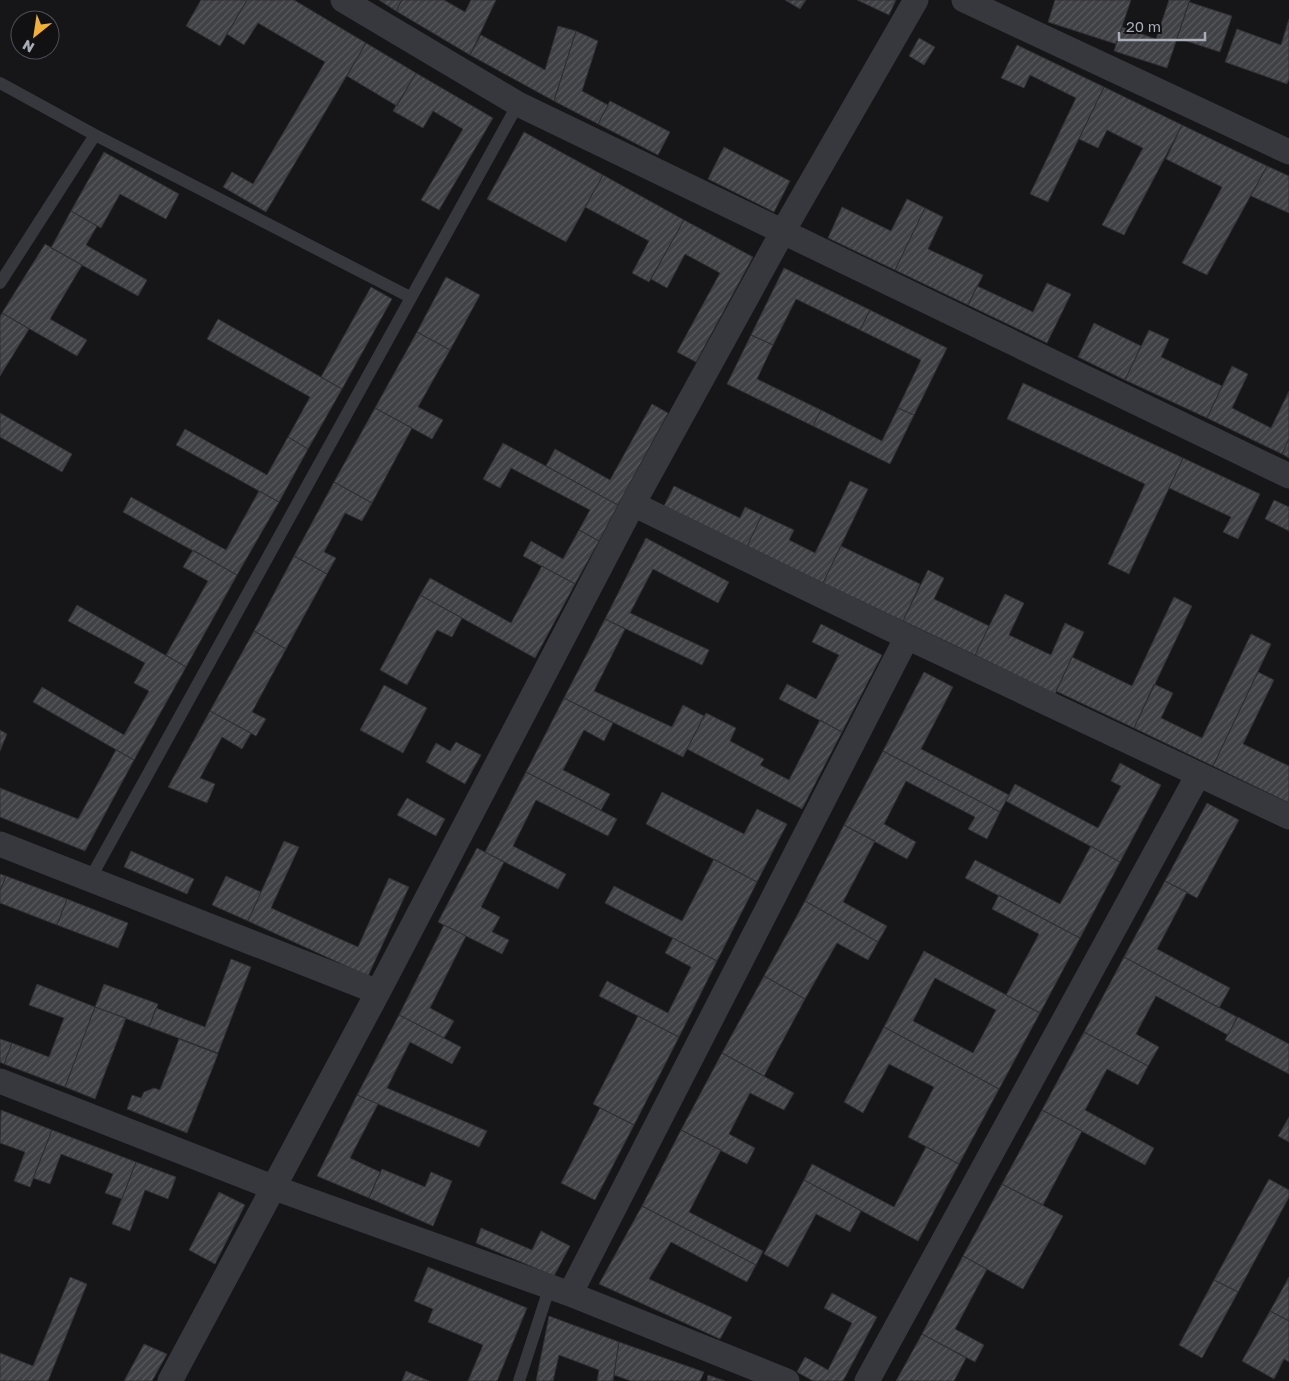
<svg xmlns="http://www.w3.org/2000/svg" width="1289" height="1381" font-family="'Golos Text',sans-serif">
  <style>
    .building { fill: url(#building-hatch); stroke: #303034; fill-rule: evenodd }
    .lines { fill: none; stroke-linecap: round; stroke-linejoin: round }
    .lane { stroke: #37383d; stroke-width: 12 }
    .street { stroke: #37383d; stroke-width: 25 }
  </style>
  <defs>
    <pattern id="building-hatch" width="6" height="6" patternUnits="userSpaceOnUse" patternTransform="scale(1.25)"><rect width="6" height="6" fill="#404145"/><path d="M-1 1l2-2M0 6l6-6M5 7l2-2" fill="none" stroke="#595a5e"/></pattern>
  </defs>
  <rect width="100%" height="100%" fill="#161618"/>
  <path class="building" d="M201 0H247L220 46 186 26Z
    M247 0H294L366 43 266 212 223 187 232 172 253 184 325 62 258 23 244 45 227 34Z
    M379 0H402L396 11Z
    M402 0H444L465 12 471 0H496L470 55 396 11Z
    M785 0H806L800 9Z
    M857 0H896L889 15Z
    M1055 0H1131L1116 44 1048 22Z
    M1169 0H1190L1167 68 1114 51 1122 27 1156 39Z
    M1189 2 1232 16 1220 52 1177 38Z
    M1289 19V79L1287 84 1225 62 1237 29 1281 45Z
    M558 26 576 31 554 101 470 55 481 35 545 70Z
    M576 31 598 41 582 91 608 105 598 124 554 101Z
    M919 38 935 47 924 65 909 56Z
    M366 43 416 73 397 106 347 76Z
    M1017 45 1104 87 1048 202 1030 194 1076 98 1030 75 1024 88 1001 78Z
    M416 73 493 118 439 210 421 200 463 129 433 111 423 128 393 111Z
    M1104 87 1182 125 1124 235 1102 225 1143 148 1107 130 1098 148 1079 139Z
    M610 101 670 132 658 155 598 124Z
    M1182 125 1267 166 1207 275 1182 263 1222 187 1166 159Z
    M524 132 603 175 566 242 487 199Z
    M724 147 790 181 774 212 708 179Z
    M104 152 179 194 166 219 120 194 101 228 71 211Z
    M1267 166 1289 176V213L1251 196Z
    M603 175 684 220 649 282 632 273 649 241 585 207Z
    M907 199 925 208 895 270 828 238 842 207 891 231Z
    M925 208 943 217 928 249 983 275 968 305 895 270Z
    M71 211 97 226 86 245 147 280 138 296 51 248Z
    M684 220 753 257 696 362 677 352 720 273 685 254 667 288 651 279Z
    M45 244 82 265 50 319 87 340 77 356 2 313Z
    M784 268 870 310 860 330 796 299 773 345 751 335Z
    M446 277 480 295 450 350 417 332Z
    M1047 283 1071 294 1047 343 968 305 977 286 1033 312Z
    M371 287 392 299 342 389 321 377Z
    M870 310 947 348 914 415 898 408 921 360 860 330Z
    M2 313 29 329 0 376V317Z
    M218 319 342 389 308 449 288 437 310 397 207 339Z
    M1094 323 1141 346 1125 380 1078 357Z
    M1149 330 1169 339 1161 357 1222 386 1207 418 1125 380Z
    M417 332 450 350 418 407 443 420 432 439 375 408Z
    M751 335 773 345 757 379 821 410 813 426 727 384Z
    M1232 366 1248 374 1232 408 1271 428 1289 391V439L1282 454 1207 418Z
    M1023 383 1183 458 1129 574 1108 564 1145 484 1007 419Z
    M652 404 668 413 618 505 546 466 555 449 610 480Z
    M375 408 412 428 372 503 334 482Z
    M898 408 914 415 890 464 813 426 821 410 882 441Z
    M0 413 72 454 62 472 0 437Z
    M185 429 267 475 288 437 308 449 279 502 176 445Z
    M1289 439V458L1282 454Z
    M503 443 618 505 599 541 579 530 590 510 511 468 500 488 483 479Z
    M1183 458 1260 494 1238 539 1223 532 1231 517 1169 488Z
    M850 481 868 489 823 583 747 546 762 515 794 530 789 540 815 553Z
    M334 482 372 503 362 521 345 513 324 552 336 558 327 574 294 556Z
    M674 486 740 518 745 507 762 515 747 546 664 506Z
    M259 491 279 502 237 575 123 512 131 497 226 550Z
    M1274 500 1289 507V531L1265 519Z
    M579 530 599 541 575 584 523 556 531 541 563 559Z
    M646 538 729 582 718 603 653 569 630 613 709 650 702 665 605 619Z
    M841 546 920 584 903 621 823 583Z
    M193 550 237 575 186 667 166 655 208 581 183 567Z
    M294 556 327 574 286 649 254 631Z
    M542 566 575 584 535 658 420 595 430 578 511 623Z
    M928 570 944 578 934 599 989 626 975 655 903 621Z
    M1005 594 1024 603 1009 635 1051 655 1065 623 1084 632 1055 694 975 655Z
    M420 595 462 618 452 637 437 630 407 685 380 670Z
    M1174 597 1192 606 1134 728 1056 691 1072 657 1132 686Z
    M77 605 186 667 134 760 33 702 42 687 124 735 149 691 134 683 145 663 68 621Z
    M605 619 625 629 594 691 672 727 683 705 704 716 683 757 564 698Z
    M821 624 882 655 842 732 779 699 787 684 816 699 839 655 812 642Z
    M254 631 286 649 252 712 266 719 256 736 210 711Z
    M1251 634 1271 644 1213 766 1134 728 1154 684 1173 693 1161 718 1202 738Z
    M924 672 953 687 921 749 1009 795 1000 812 883 751Z
    M1258 672 1274 680 1243 744 1289 766V803L1213 766Z
    M384 685 427 708 403 753 360 730Z
    M564 698 613 723 604 741 584 730 563 770 610 794 601 810 526 772Z
    M210 711 251 733 242 749 222 737 200 778 215 784 207 803 168 787Z
    M706 713 736 728 730 741 764 759 760 765 789 780 820 720 842 732 802 809 687 749Z
    M0 730 7 734 0 751Z
    M456 742 481 755 465 784 426 762 436 743 450 751Z
    M116 750 134 760 85 851 0 817V788L78 819Z
    M883 751 1000 812 987 839 968 829 975 817 906 781 884 824 916 842 907 859 844 825Z
    M1120 763 1161 785 1120 862 1006 801 1015 784 1098 828 1121 786 1111 781Z
    M526 772 617 819 608 836 536 800 513 846 566 874 558 889 485 852Z
    M662 792 744 834 757 809 787 824 757 882 646 824Z
    M407 798 445 819 436 836 397 815Z
    M1207 803 1239 820 1197 898 1165 881Z
    M844 825 875 841 843 902 887 926 878 942 805 901Z
    M284 841 299 847 271 908 358 947 389 878 409 887 368 976 248 921Z
    M1091 846 1120 862 1080 938 965 878 975 860 1060 904Z
    M477 848 504 862 481 907 500 917 492 932 509 940 502 954 438 922Z
    M131 851 194 879 187 894 124 867Z
    M714 859 757 882 717 961 605 903 614 886 682 921Z
    M0 874 6 876 0 891Z
    M6 876 67 899 57 925 0 903V891Z
    M226 876 261 892 248 921 212 905Z
    M1165 881 1187 892 1157 949 1230 988 1219 1008 1124 957Z
    M999 895 1080 938 1040 1013 1006 995 1039 934 992 909Z
    M67 899 128 923 118 948 57 925Z
    M805 901 878 942 868 960 837 943 805 999 764 976Z
    M444 925 466 936 430 1008 454 1021 444 1038 399 1015Z
    M673 938 717 961 679 1037 599 996 607 981 668 1013 691 967 665 953Z
    M924 951 1040 1013 999 1089 884 1027ZM935 978 996 1010 973 1053 913 1021Z
    M1124 957 1237 1017 1228 1035 1156 996 1136 1034 1159 1047 1148 1066 1084 1032Z
    M231 959 251 967 218 1053 149 1027 156 1008 205 1027Z
    M764 976 805 999 764 1076 722 1053Z
    M37 984 95 1007 65 1087 4 1064 12 1043 49 1057 64 1018 29 1005Z
    M104 984 158 1004 149 1027 95 1007Z
    M95 1007 126 1018 95 1099 65 1087Z
    M399 1015 461 1047 452 1064 410 1042 387 1088 487 1131 479 1147 357 1095Z
    M638 1016 679 1037 634 1125 593 1104Z
    M1238 1017 1289 1044V1074L1225 1040Z
    M884 1027 999 1089 959 1164 908 1137 934 1087 889 1064 863 1113 844 1102Z
    M1084 1032 1148 1066 1138 1085 1107 1069 1085 1110 1154 1148 1145 1165 1042 1110Z
    M0 1039 12 1043 4 1064 0 1062Z
    M179 1039 218 1054 187 1133 127 1109 132 1095 141 1098 144 1092 154 1088 160 1090Z
    M722 1053 794 1093 784 1110 750 1093 729 1134 755 1148 747 1164 681 1130Z
    M357 1095 378 1104 350 1158 380 1172 369 1198 317 1176Z
    M600 1108 634 1125 595 1200 561 1183Z
    M1 1110 52 1130 30 1187 14 1181 25 1152 0 1143Z
    M1042 1110 1082 1131 1043 1205 1002 1184Z
    M1289 1117V1142L1278 1136Z
    M52 1130 136 1162 122 1199 105 1193 113 1174 61 1154 50 1184 33 1178Z
    M681 1130 721 1150 689 1212 763 1251 756 1265 642 1206Z
    M926 1147 959 1164 918 1241 804 1180 812 1164 894 1207Z
    M136 1162 176 1177 168 1199 145 1190 130 1231 112 1224Z
    M382 1169 425 1187 431 1172 452 1181 433 1226 369 1198Z
    M1269 1179 1289 1190V1197L1238 1292 1214 1280Z
    M804 1180 861 1211 850 1232 816 1214 788 1267 764 1254Z
    M1002 1184 1063 1216 1023 1289 963 1256Z
    M219 1192 245 1205 215 1264 189 1250Z
    M642 1206 756 1265 747 1282 671 1242 649 1279 732 1317 720 1339 599 1284Z
    M481 1228 532 1250 541 1231 570 1246 554 1276 476 1243Z
    M963 1256 987 1269 955 1329 984 1345 975 1362 922 1334Z
    M428 1267 527 1308 497 1381H468L483 1345 428 1322 433 1309 414 1301Z
    M70 1277 87 1284 48 1381H0V1353L33 1366Z
    M1289 1277V1321L1270 1311Z
    M1214 1280 1238 1292 1202 1358 1179 1345Z
    M832 1293 877 1317 843 1381H813L797 1372 805 1357 828 1370 852 1323 824 1308Z
    M1270 1311 1289 1321V1362L1284 1359 1274 1379 1242 1361Z
    M549 1316 619 1342 613 1381H597L599 1370 559 1355 553 1381H536Z
    M922 1334 966 1358 954 1381H896Z
    M619 1342 704 1372 700 1381H631L614 1375Z
    M144 1344 167 1354 152 1381H124Z
    M406 1371 429 1381H402Z
    M708 1375 725 1381H707Z"/>
  <g class="lines">
    <path class="lane" d="M0 83 95 135 410 297
      M0 283 95 135
      M90 879 518 104
      M519 1381 549 1289"/>
    <path class="street" d="M343 0 518 104 1289 476
      M964 0 1289 152
      M633 504 907 637 1289 817
      M0 844 378 992
      M0 1081 272 1187 570 1294 787 1381
      M570 1294 907 637
      M170 1381 378 992 633 504 782 233 916 0
      M867 1381 1198 775"/>
  </g>
  <g transform="translate(35 35) rotate(210)"><circle r="24" fill="#111113" stroke="#4d4f55"/>
  <path d="M0-4L9 19L0 12L-9 19Z" fill="#f2b134"/>
  <text y="-8" font-size="14" font-weight="bold" text-anchor="middle" fill="#a8adb8">N</text>
  </g>
  <path d="M1119 32v8h86v-8" fill="none" stroke="#a8adb8" stroke-width="2.5"/>
  <text x="1126" y="32" font-size="15" fill="#a8adb8" stroke="#111113" stroke-width="4" paint-order="stroke">20 m</text>
</svg>
